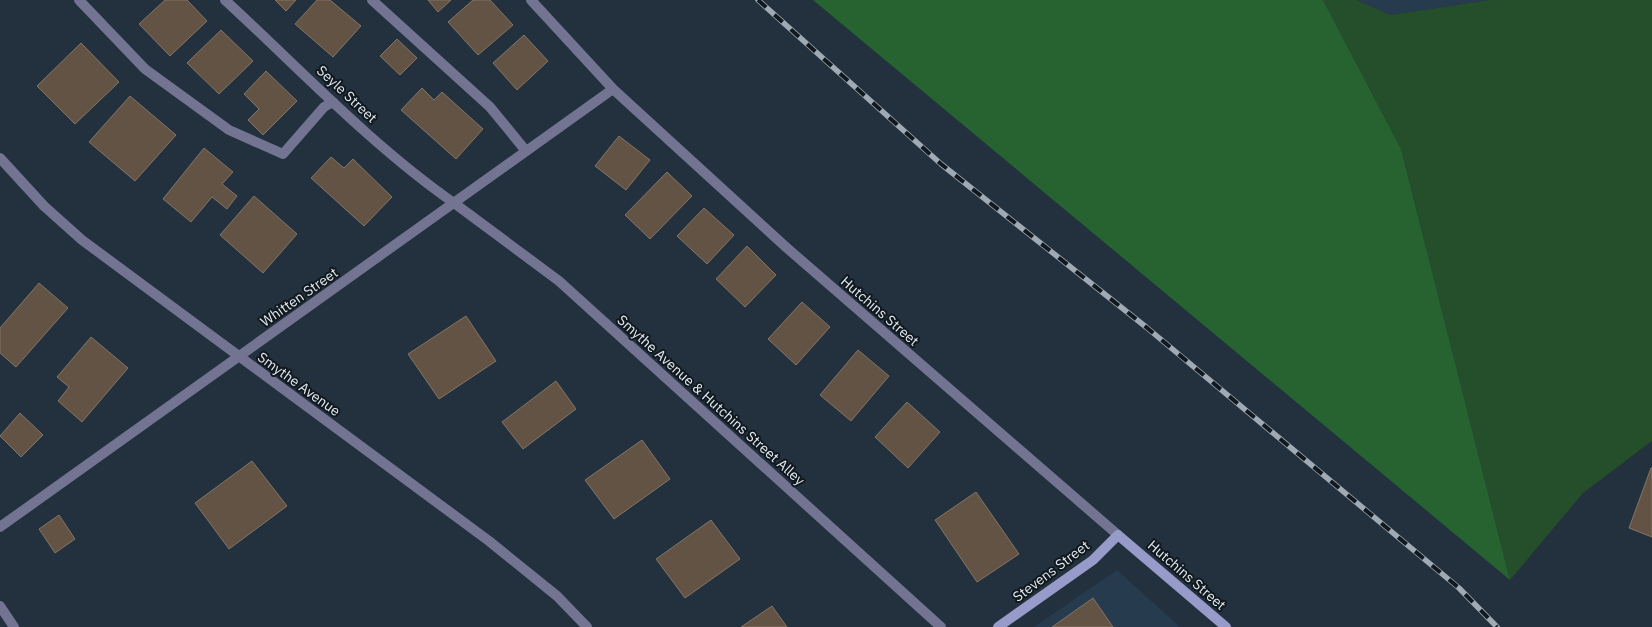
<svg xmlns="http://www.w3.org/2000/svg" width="1652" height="627" font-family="'IBM Plex Sans',sans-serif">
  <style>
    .built { fill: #263b4d }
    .green { fill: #254e2b }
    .forest { fill: #266330 }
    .building { fill: #625344; stroke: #857565 }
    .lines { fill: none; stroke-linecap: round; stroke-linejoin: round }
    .lane { stroke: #727492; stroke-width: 10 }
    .street { stroke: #727492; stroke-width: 10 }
    .secondary { stroke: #979bca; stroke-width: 10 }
    .rail-casing { stroke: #9faab4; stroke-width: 5.5 }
    .rail { stroke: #11181e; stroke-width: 4; stroke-dasharray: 11; stroke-linecap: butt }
    .labels { text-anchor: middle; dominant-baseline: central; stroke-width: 4; stroke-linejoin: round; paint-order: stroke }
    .street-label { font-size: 14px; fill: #e3ecf5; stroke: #11181e }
  </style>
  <rect width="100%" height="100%" fill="#22313d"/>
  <path class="built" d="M1357 0H1490L1390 15Z
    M1117 570 1180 627H1034Z"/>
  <path class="green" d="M1323 0H1357L1390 15 1490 0H1652V441L1583 493 1510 580 1401 149Z"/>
  <path class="forest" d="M813 0H1323L1401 149 1510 580Z"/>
  <path class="building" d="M165 0H187L207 21 170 56 139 24Z
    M275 0H296L286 11Z
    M317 0H330L361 26 333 57 295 24Z
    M428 0H451L438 12Z
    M473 0H490L513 25 478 55 448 22Z
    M221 30 253 61 219 94 187 63Z
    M524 35 548 61 517 90 493 63Z
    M397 39 417 58 400 75 380 56Z
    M81 43 119 82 75 124 37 86Z
    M266 71 297 101 263 135 248 120 259 109 244 94Z
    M422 88 434 100 442 92 483 129 456 159 401 110Z
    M130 96 176 135 135 181 89 142Z
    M619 136 650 160 626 190 595 166Z
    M204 148 233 172 222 184 237 196 227 209 212 197 191 222 163 199Z
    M331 157 344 168 353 159 392 197 364 226 311 178Z
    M667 172 692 196 650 239 625 215Z
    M254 196 297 234 263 273 220 235Z
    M704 208 734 235 707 264 677 236Z
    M747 246 776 275 745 307 716 279Z
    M39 283 68 308 16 367 0 353V328Z
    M802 302 830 327 796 365 768 339Z
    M466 316 496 361 439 399 408 354Z
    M91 337 128 368 82 422 58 401 69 387 57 377Z
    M858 350 889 376 851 421 820 395Z
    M556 381 576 409 523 449 502 422Z
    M907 402 940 432 908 468 875 437Z
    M20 413 43 435 21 457 0 436Z
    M642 440 670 479 614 519 585 480Z
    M252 461 287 506 229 549 195 503Z
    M1651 468H1652V537L1629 528Z
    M976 492 1019 554 977 582 935 520Z
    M59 515 75 539 55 553 39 529Z
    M711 520 740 559 685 598 656 559Z
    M1093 598 1113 627H1052Z
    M772 606 787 627H741Z"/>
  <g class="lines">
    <path class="lane" d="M79 0 145 69 229 130 283 154 324 107 333 102
      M372 0 490 107 526 151
      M454 203 559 281 941 627
      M0 606 14 627"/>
    <path class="street" d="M225 0C300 69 371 145 454 203
      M531 0 613 89 787 248 1118 535
      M0 158 44 206 82 240 489 541 557 596 587 627
      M0 527 613 89"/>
    <path class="secondary" d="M998 627 1093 560 1118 535 1226 627"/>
    <defs>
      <path id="rail" d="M758 0 941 164 1146 327 1459 588 1497 627"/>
    </defs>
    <use href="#rail" class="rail-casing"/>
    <use href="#rail" class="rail"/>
  </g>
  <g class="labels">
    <g class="street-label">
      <text transform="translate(347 94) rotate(43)">Seyle Street</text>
      <text transform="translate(299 297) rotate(-35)">Whitten Street</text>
      <text transform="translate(880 311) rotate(41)">Hutchins Street</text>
      <text transform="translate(299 384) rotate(36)">Smythe Avenue</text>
      <text transform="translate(711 400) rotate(42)">Smythe Avenue &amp; Hutchins Street Alley</text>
      <text transform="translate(1051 571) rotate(-37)">Stevens Street</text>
      <text transform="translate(1187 575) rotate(41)">Hutchins Street</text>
    </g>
  </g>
</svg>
